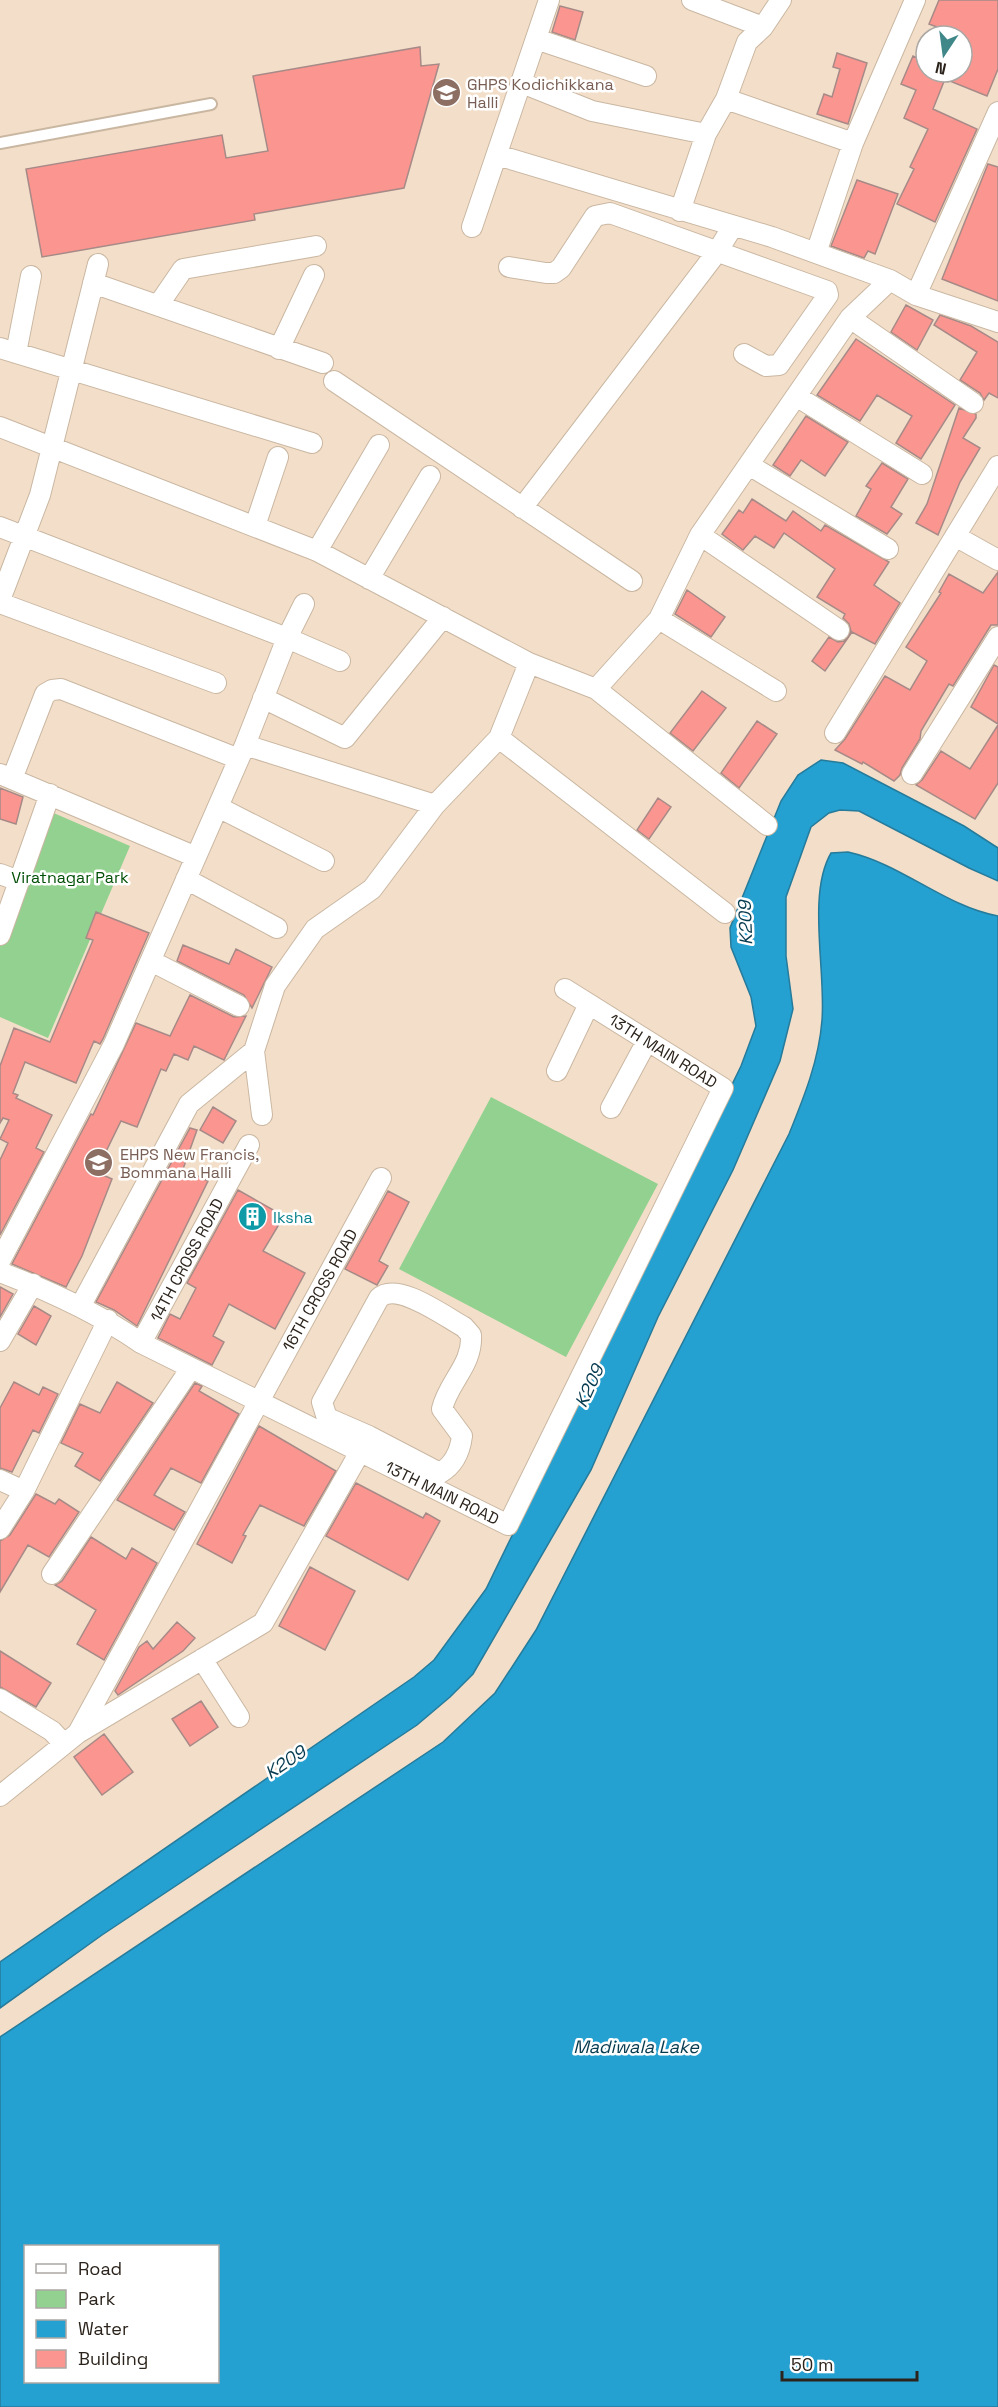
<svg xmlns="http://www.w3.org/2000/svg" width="998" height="2407" font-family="'Space Grotesk',sans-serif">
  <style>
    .green { fill: #92d18f }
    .water { fill: #24a0d1; stroke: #267b9b; stroke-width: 1.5; fill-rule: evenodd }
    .building { fill: #fb958f; stroke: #a78a87; stroke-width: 1.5 }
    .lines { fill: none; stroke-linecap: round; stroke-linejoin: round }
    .lane-casing { stroke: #cab7a2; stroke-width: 14 }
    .street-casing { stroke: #cab7a2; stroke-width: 22 }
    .lane { stroke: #fff; stroke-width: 10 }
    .street { stroke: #fff; stroke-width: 20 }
    .labels { text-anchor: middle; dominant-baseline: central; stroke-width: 5; stroke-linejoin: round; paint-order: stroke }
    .education-label { font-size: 16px; fill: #785e54; stroke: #fff; text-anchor: start }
    .park-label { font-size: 16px; fill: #004f06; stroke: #fff }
    .street-label { font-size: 16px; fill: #2c241c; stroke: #fff }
    .culture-label { font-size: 16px; fill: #0d838f; stroke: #fff; text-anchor: start }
    .water-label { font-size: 18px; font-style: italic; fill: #063a4f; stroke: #fff }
  </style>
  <rect width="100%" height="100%" fill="#f3dfc9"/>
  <path class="green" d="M49 811 130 846 48 1038 0 1017V940Z
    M491 1097 658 1184 566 1357 399 1269Z"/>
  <path class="water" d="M821 760 843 763 964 826 998 848V881L969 868 859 811 840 810 829 813 811 827 786 897V956L793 1009 780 1061 733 1170 658 1317 591 1470 473 1674 450 1697 417 1725 102 1935 0 2008V1962L414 1677 434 1660 486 1589 741 1066 756 1026 751 997 731 947 730 928 781 801 798 775Z
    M848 852C902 864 944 906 998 916V2407H0V2037L443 1742 495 1693 536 1630 789 1134C804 1097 819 1060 822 1020 826 971 807 894 831 853ZM26 2246H218V2382H26Z"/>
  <path class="building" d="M939 0H998V69L987 96 945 79 933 109 977 129 935 222 897 204 914 169 910 167 928 129 904 118 916 90 901 84 913 56 926 62V72H962V36H933L937 27 929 24Z
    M560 6 583 12 575 40 552 32Z
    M420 47 421 66 439 64 404 188 254 214 255 220 42 257 26 169 222 135 226 158 268 151 253 76Z
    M837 53 867 63 848 124 817 114 824 94 832 97 840 69 833 67Z
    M988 164 998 167V301L942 279Z
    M857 180 898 194 875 254 868 251 864 258 831 246Z
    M906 305 933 320 917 350 891 332Z
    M940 315 971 326 998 342V398L989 393 984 400 980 393 960 380 977 352 934 325Z
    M856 339 955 405 921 459 896 443 912 416 877 395 860 421 817 395Z
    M959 408 976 414V418L963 438 980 448 960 482 938 535 916 523 927 504Z
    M806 416 848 442 825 476 801 460 790 476 773 465Z
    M882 463 908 479 891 507 902 514 887 534 856 516 871 489 866 486Z
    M752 499 786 521 793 511 821 531 825 525 889 562 874 585 900 603 875 644 852 632 825 671 812 661 829 637 838 642 844 641 851 631 849 624 843 618 845 614 817 597 835 569 784 533 774 548 755 536 743 550 722 534 739 510 743 513Z
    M998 572V625H991L953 686 949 684 921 731 920 739 902 768 900 775 894 781 863 762 862 764 835 750 845 739 885 676 910 690 927 661 906 647 941 593 939 592 949 574 983 593Z
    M687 590 725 617 711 637 675 614Z
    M994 665 998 667V724L971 707Z
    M702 691 726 708 693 751 670 733Z
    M757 721 777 734 739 788 721 773Z
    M998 725V783L975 819 916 785 922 780 941 751 970 769Z
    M0 788 23 797 16 824 0 819Z
    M658 798 671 807 649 839 637 830Z
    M96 912 149 933 103 1039 100 1044 94 1041 76 1083 25 1062 13 1093 18 1095 16 1098 52 1115 36 1148 44 1152 0 1235V1160L8 1143 0 1139 9 1120 3 1118 0 1123V1066L14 1028 50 1042 93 940 86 938Z
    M183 945 229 964 236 949 272 967 252 1008 244 995 177 961Z
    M190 995 234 1017 246 1016 224 1060 194 1046 188 1060 174 1054 166 1071 161 1069 137 1127 121 1121 96 1172 112 1179 82 1256 66 1287 12 1264 91 1114 93 1115 136 1023 170 1036Z
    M213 1107 236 1121 223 1143 200 1130Z
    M190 1128 197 1130 183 1169 208 1181 137 1326 114 1310 96 1302Z
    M238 1190 284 1216 263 1251 305 1273 275 1329 229 1304 213 1336 224 1342 212 1365 158 1338 170 1314 180 1319 196 1288 187 1283Z
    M388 1191 409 1202 379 1261 388 1266 377 1285 345 1269Z
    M0 1287 13 1294 0 1317Z
    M34 1306 51 1316 36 1345 18 1334Z
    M14 1382 39 1395 43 1387 58 1394 39 1433 33 1430 12 1472 0 1468V1408Z
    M117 1382 153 1403 100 1481 75 1466 83 1453 61 1443 80 1404 100 1413Z
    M195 1383 202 1386 199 1391 239 1414 201 1483 171 1468 154 1495 185 1512 174 1530 117 1500Z
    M259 1426 336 1471 304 1526 260 1505 243 1535 246 1536 232 1563 197 1544Z
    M356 1483 423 1518 426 1513 440 1521 408 1580 326 1536Z
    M36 1494 55 1504 59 1499 79 1512 49 1557 28 1545 0 1592V1541L10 1535Z
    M91 1537 126 1559 132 1548 157 1563 104 1660 77 1644 96 1610 55 1585 62 1581Z
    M310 1567 355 1591 325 1650 279 1626Z
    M177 1622 195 1638 183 1651 118 1695 115 1691 139 1647 147 1641 153 1649Z
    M0 1651 51 1683 36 1707 0 1687Z
    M201 1701 218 1727 190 1746 172 1719Z
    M104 1734 133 1772 102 1795 74 1757Z"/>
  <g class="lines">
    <defs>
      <path id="lane" d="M0 143 211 104"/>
      <path id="street" d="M692 0 763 27
        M781 0 763 27 747 42 726 99 853 143
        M536 39 646 76
        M522 83 592 111 706 134
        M497 155 772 237 890 280 916 295 998 322
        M680 211 706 134 726 99
        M472 227 549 0
        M816 253 853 143 915 0
        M509 267 546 273H554L561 268 595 216 610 213 827 291 828 295 779 365 766 366 744 354
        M93 283 323 363
        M916 295 998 112
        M159 304 183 269 316 246
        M850 318 973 403
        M0 348 312 443
        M279 349 314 275
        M16 353 31 276
        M334 381 632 581
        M796 396 922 474
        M0 427 317 551 529 663 596 689 659 619 700 535 850 318 890 280
        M749 465 888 549
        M522 508 717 252 733 226
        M255 526 278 457
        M0 527 287 638 245 745 114 1044 0 1261
        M700 535 839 630
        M955 536 998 560
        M317 551 379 445
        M369 579 430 476
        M0 600 40 495 98 264
        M0 603 216 683
        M304 604 287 638 340 661
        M659 619 776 691
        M596 689 767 825
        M263 698 345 738 443 617
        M835 733 998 466
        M499 738 725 913
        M245 745 435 805
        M0 774 196 857
        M912 774 998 637
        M12 779 45 694 52 690 61 689 239 759
        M218 807 324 861
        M0 874 19 881
        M186 879 277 928
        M0 935 50 794
        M151 961 239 1006
        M557 1071 589 1004
        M611 1108 647 1041
        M262 1115 254 1051 275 986 315 929 372 889 435 805 499 738 529 663
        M0 1272C50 1291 98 1313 141 1343L508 1525 723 1088 565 989
        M80 1307 189 1104 254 1051
        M0 1341 33 1284
        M141 1343 249 1145
        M0 1480 24 1491
        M0 1529 24 1491 108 1320
        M52 1574 191 1368
        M202 1659 239 1717
        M0 1699 52 1731 64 1744
        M79 1731 381 1178
        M0 1796 78 1733 263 1623 369 1436 330 1419 326 1415 322 1402 379 1298C397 1281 444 1316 464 1327L471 1335C473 1365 448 1382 442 1409L462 1436C460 1452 454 1465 440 1473L369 1436"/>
    </defs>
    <use href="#lane" class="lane-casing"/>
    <use href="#street" class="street-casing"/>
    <use href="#lane" class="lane"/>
    <use href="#street" class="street"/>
  </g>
  <defs>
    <symbol id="school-disc" viewBox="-11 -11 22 22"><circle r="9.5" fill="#8d6e63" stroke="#fff"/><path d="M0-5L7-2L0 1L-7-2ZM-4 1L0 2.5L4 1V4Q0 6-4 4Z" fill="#fff"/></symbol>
    <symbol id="building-disc" viewBox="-11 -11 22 22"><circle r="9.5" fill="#0f9aa8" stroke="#fff"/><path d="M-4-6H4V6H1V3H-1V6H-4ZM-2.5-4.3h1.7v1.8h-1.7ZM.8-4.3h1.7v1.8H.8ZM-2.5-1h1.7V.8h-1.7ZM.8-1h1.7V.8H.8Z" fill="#fff"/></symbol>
  </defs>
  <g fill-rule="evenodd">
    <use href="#school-disc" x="430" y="76" width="33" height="33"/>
    <use href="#school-disc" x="82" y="1146" width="33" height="33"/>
    <use href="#building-disc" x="236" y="1200" width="33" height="33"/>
  </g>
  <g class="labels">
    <g class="education-label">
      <text x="467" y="84">GHPS Kodichikkana<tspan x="467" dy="18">Halli</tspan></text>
      <text x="120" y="1154">EHPS New Francis,<tspan x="120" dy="18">Bommana Halli</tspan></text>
    </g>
    <g class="park-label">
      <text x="70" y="877">Viratnagar Park</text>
    </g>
    <g class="street-label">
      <text transform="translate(663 1051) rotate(32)">13TH MAIN ROAD</text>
      <text transform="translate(187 1260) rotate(-62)">14TH CROSS ROAD</text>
      <text transform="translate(320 1290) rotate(-61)">16TH CROSS ROAD</text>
      <text transform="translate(442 1493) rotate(26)">13TH MAIN ROAD</text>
    </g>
    <g class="culture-label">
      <text x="273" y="1217">Iksha</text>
    </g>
    <g class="water-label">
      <text transform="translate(745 923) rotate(-92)">K209</text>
      <text transform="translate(589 1386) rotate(-65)">K209</text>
      <text transform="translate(285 1762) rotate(-34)">K209</text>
      <text x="636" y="2046">Madiwala Lake</text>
    </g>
  </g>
  <rect x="24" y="2245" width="195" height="138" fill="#ffffff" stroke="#aba7a4" stroke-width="1.5"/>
  <rect x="36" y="2264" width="30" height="9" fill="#ffffff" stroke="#aba7a4" stroke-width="1.5"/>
  <text x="78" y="2275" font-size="18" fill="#2c241c">Road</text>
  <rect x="36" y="2290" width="30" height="18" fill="#92d18f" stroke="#aba7a4" stroke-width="1.5"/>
  <text x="78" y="2305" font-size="18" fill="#2c241c">Park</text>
  <rect x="36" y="2320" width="30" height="18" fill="#24a0d1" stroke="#aba7a4" stroke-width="1.5"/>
  <text x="78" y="2335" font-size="18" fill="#2c241c">Water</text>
  <rect x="36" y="2350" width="30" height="18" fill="#fb958f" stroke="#aba7a4" stroke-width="1.5"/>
  <text x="78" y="2365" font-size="18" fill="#2c241c">Building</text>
  <g transform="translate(944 54) rotate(193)"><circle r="28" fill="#ffffff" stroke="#aba7a4" stroke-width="1.5"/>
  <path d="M0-4.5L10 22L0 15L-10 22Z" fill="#3f8788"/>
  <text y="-9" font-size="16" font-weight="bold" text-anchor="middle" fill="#2c241c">N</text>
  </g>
  <path d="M782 2371v9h135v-9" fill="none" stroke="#2c241c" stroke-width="3"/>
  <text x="791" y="2371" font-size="18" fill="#2c241c" stroke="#ffffff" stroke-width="4.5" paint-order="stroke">50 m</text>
</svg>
